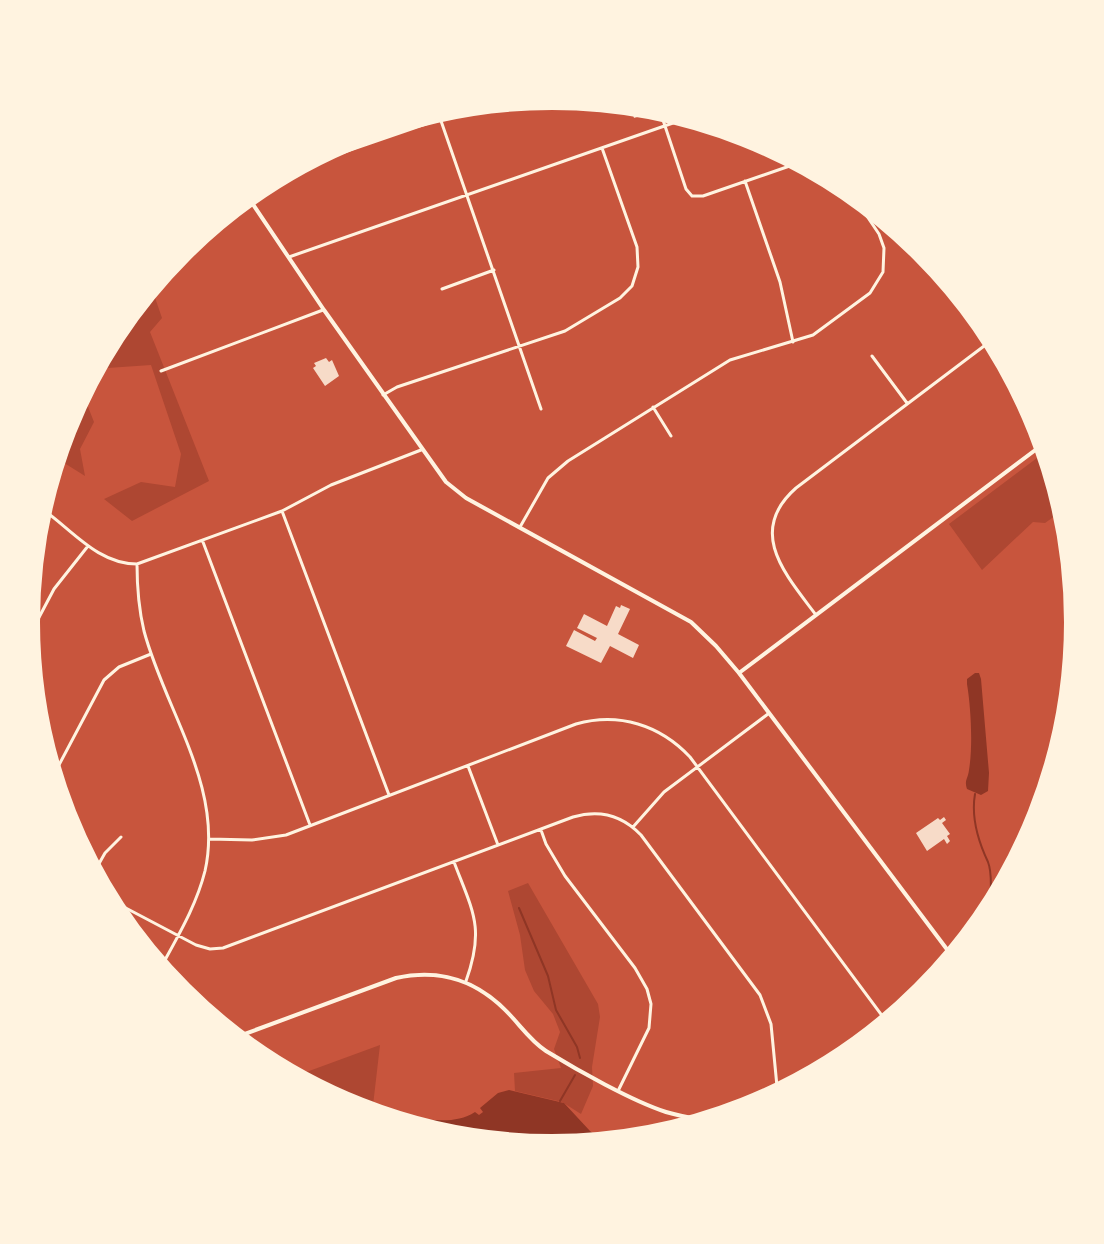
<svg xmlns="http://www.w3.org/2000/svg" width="1104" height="1244" font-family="Barlow,sans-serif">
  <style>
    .green { fill: #ae4732 }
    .water { fill: #8f3625 }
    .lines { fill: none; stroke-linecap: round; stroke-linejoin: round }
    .stream { stroke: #8f3625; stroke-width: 2 }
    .building { fill: #f7dbc8 }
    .minor { stroke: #fff3e0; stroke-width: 3 }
    .tertiary { stroke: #fff3e0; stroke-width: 4 }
    .trunk { stroke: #fff3e0; stroke-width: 5 }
    .rim { fill: none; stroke: #fff3e0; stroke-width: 4 }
  </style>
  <rect width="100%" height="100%" fill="#c8553d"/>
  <path class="green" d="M151 286 162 318 150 332 209 481 132 521 104 499 141 482 175 487 181 454 151 365 93 369 81 389 94 422 80 449 85 476 53 456 64 420 113 328Z
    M1049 449 1066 508 1045 523 1033 522 982 570 949 524Z
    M528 883 598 1004 600 1017 592 1067 593 1086 581 1114 562 1102 515 1091 514 1073 561 1068 554 1049 560 1032 553 1014 534 991 525 970 520 935 508 891Z
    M380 1045 372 1114C350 1117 310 1088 290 1078Z"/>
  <path class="water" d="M975 673H979L981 679 989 773 988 791 981 795 967 789C964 780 968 779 969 770 973 746 971 708 967 684V679Z
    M509 1090 564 1103 590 1131 607 1145 552 1150 449 1140 366 1115C401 1109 444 1132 475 1112L479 1115 483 1112 480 1108 498 1093Z"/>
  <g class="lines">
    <path class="stream" d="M975 794C971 817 979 843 988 862 994 877 988 896 993 912
      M519 908 548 976 556 1010 577 1047 580 1058
      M560 1101 575 1075"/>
  </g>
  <path class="building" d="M629 102 640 103 644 115 634 118Z
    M235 209 238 217 213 225 212 222 221 214Z
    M326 358 329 362 332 360 339 376 325 386 313 368 316 366 314 363Z
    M621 605 630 609 618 634 639 645 633 658 610 646 601 663 566 646 574 630 595 641 597 638 577 628 584 614 607 626 616 606 620 608Z
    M944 817 946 820 942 823 950 834 947 836 950 841 947 844 944 839 927 851 916 833 938 818 940 820Z"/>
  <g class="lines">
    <path class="minor" d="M658 105 686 189 692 196H703L804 161
      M440 118 541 409
      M745 181 780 282 793 342
      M289 257 693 116
      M442 289 494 270
      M872 356 907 403
      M161 371 323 310
      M383 395 397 387 565 331 620 298 632 286 638 267 637 247 602 148
      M653 407 671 436
      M38 506C70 527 96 564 137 564L282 511 331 485 421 450
      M282 511 389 795
      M520 527 548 478 568 461 730 360 813 335 870 293 883 272 884 248 879 234 844 182
      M203 542 310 825
      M137 564C137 586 139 610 144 631 165 710 224 787 205 871 196 907 176 939 159 971
      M816 615C786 575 746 532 796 488L996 337
      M26 642 54 589 88 546
      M1059 761C1059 730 1054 690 1076 665
      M468 766 498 845
      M51 780 104 680 119 667 151 654
      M633 827 664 792 768 714
      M541 830 546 844 565 876 635 968 647 989 651 1004 649 1028 619 1089
      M209 839 252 840 286 835 576 724C619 712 660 725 690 757L889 1025
      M454 862C473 912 485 928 466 981
      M92 876 105 853 121 837
      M103 896 196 945 210 949 223 948 573 817C600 809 622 815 641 835L760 995 771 1024 778 1097"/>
    <path class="tertiary" d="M246 194 324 310 446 482 466 498 691 622 716 646 739 673 955 960
      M739 673 1046 442
      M231 1039 396 978C442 968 479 981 511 1016 522 1028 532 1042 546 1051 577 1070 632 1101 666 1112 682 1117 699 1119 715 1122"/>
    <path class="trunk" d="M330 145 440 107
      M269 177 493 100"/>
  </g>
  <path d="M0 0H1104V1244H0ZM38 622a514 514 0 1 1 1028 0a514 514 0 1 1-1028 0Z" fill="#fff3e0" fill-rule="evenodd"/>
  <path class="rim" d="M38 622a514 514 0 1 1 1028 0a514 514 0 1 1-1028 0Z"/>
</svg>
